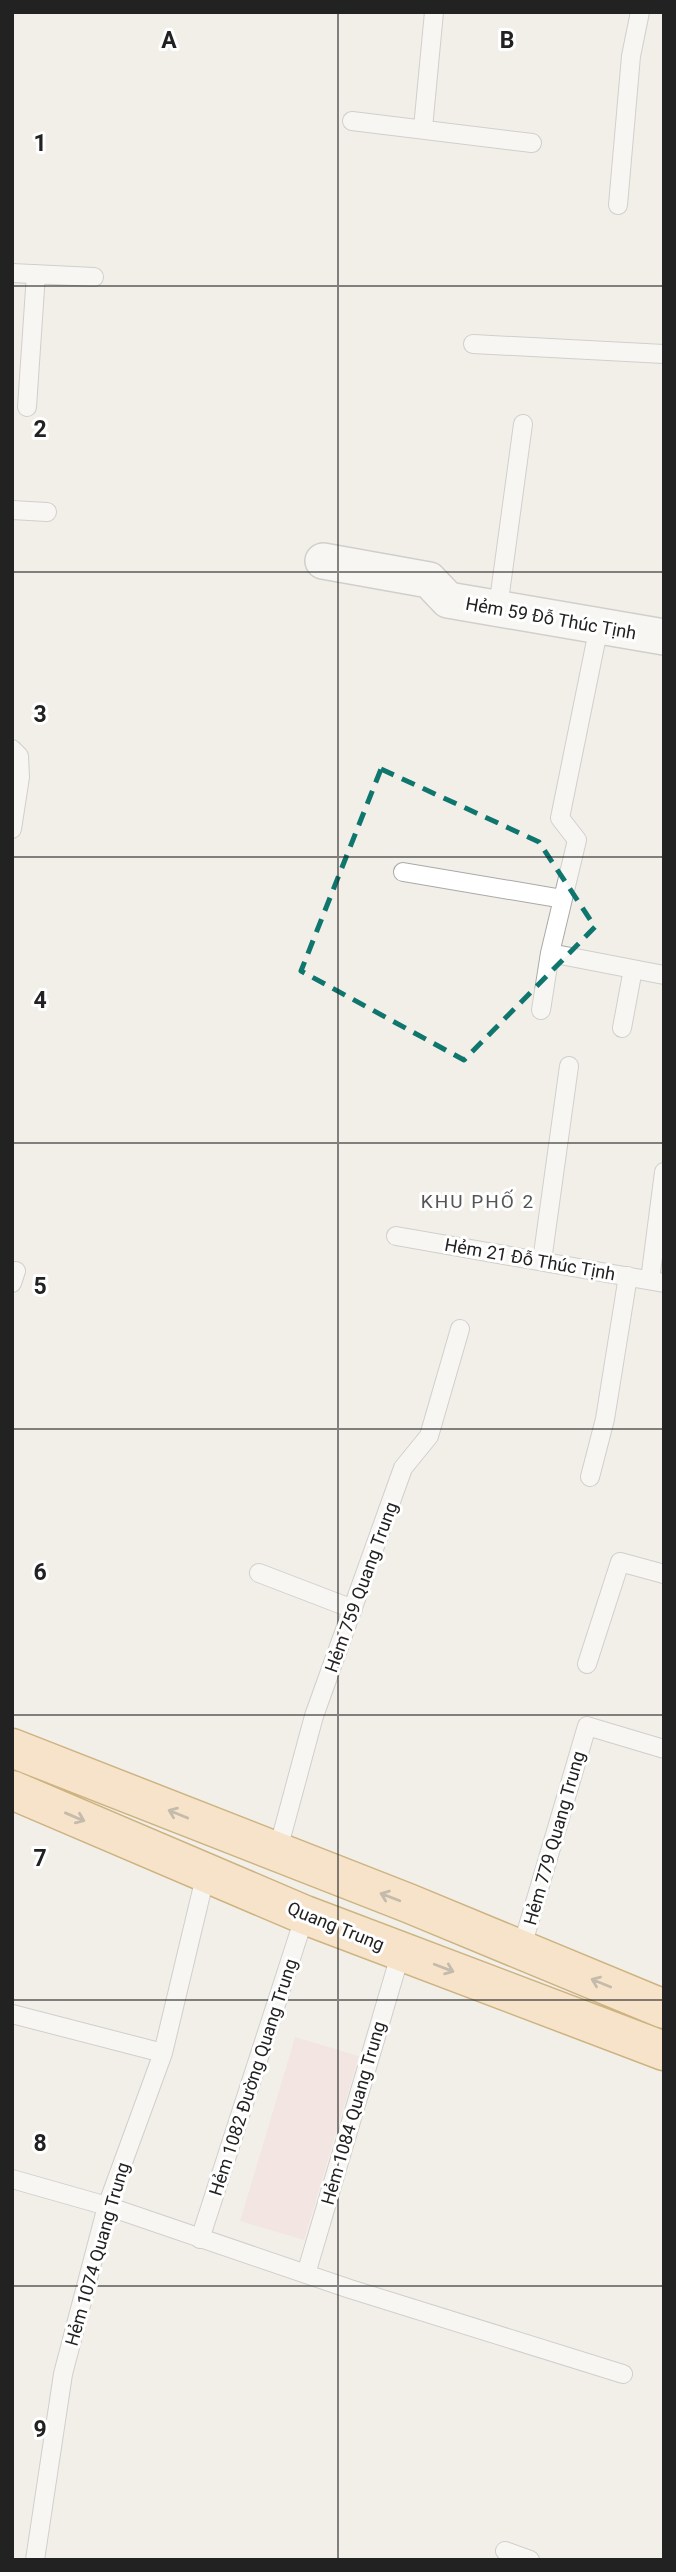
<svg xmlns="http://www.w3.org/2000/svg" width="676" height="2572" font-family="Roboto,sans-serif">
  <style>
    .commercial { fill: #f2dad9 }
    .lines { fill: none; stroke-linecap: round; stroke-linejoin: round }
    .lane-casing { stroke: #a9a9a9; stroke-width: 20 }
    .street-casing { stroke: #a9a9a9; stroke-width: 38 }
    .primary-casing { stroke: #a06b00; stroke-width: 41 }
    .lane { stroke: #fff; stroke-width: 18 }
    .street { stroke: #fff; stroke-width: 35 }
    .primary { stroke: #fcd6a4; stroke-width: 38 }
    .oneway { stroke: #8f7c63 }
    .marked { fill: none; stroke: #0f766e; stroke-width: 5; stroke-dasharray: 14 9; stroke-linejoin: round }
    .grid { fill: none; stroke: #222; stroke-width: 2; stroke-opacity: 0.55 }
    .labels { text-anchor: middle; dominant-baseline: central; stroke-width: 6; stroke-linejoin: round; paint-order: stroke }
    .street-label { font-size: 18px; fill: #222; stroke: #fff }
    .neighbourhood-label { font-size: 19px; letter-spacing: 2px; fill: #555; stroke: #fff }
    .grid-label { font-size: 23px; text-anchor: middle; font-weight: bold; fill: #222; stroke: #fff; stroke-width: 6; stroke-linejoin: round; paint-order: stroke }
  </style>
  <rect width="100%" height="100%" fill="#f2efe9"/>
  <path class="commercial" d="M295 2037 359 2056 304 2240 240 2221Z"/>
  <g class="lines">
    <defs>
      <path id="lane" d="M352 121 532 143
        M423 128 434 12
        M618 205 631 56 640 12
        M12 273 94 277
        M473 344 664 354
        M27 407 36 274
        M12 510 47 512
        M498 608 523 424
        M12 749 19 756 20 777 12 829
        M403 872 563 899
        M550 953 664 975
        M541 1010 550 953 577 840 560 818 599 626
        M622 1028 633 969
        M396 1236 664 1283
        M542 1261 569 1066
        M650 1280 664 1172
        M12 1283 16 1271
        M590 1477 605 1419 628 1276
        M259 1573 353 1609
        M587 1664 620 1562 664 1574
        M277 1853 314 1716 403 1468 429 1436 460 1329
        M521 1950 587 1726 664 1749
        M12 2014 163 2053
        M12 2179 107 2206 350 2289 623 2374
        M200 2239 305 1915
        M306 2274 401 1952
        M505 2551 530 2560
        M35 2560 63 2374 107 2206 163 2053 206 1873"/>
      <path id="street" d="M323 561 429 580 448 600 664 637"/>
      <path id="primary" d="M12 1748 408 1903 664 2009
        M12 1790 305 1915 664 2051"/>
    </defs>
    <use href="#lane" class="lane-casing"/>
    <use href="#street" class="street-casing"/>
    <use href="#primary" class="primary-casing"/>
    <use href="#lane" class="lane"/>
    <use href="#street" class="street"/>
    <use href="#primary" class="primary"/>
  </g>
  <defs><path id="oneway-shaft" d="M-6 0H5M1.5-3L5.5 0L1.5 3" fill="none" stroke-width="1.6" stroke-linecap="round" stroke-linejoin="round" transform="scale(1.75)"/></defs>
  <g class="oneway">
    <use href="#oneway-shaft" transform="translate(178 1814) rotate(-158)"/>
    <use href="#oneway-shaft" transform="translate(75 1817) rotate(23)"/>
    <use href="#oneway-shaft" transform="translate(390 1897) rotate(-159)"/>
    <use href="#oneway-shaft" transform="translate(444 1968) rotate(21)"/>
    <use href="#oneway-shaft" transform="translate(601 1983) rotate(-158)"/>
  </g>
  <path d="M0 0H676V2572H0ZM381 769 539 842 595 927 464 1060 301 971Z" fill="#f2efe9" fill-opacity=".55" fill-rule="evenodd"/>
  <path class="marked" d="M381 769 539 842 595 927 464 1060 301 971Z"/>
  <path class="grid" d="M338 12V2560M12 286H664M12 572H664M12 857H664M12 1143H664M12 1429H664M12 1715H664M12 2000H664M12 2286H664"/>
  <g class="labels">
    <g class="street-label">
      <text transform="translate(551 618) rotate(10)">Hẻm 59 Đỗ Thúc Tịnh</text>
      <text transform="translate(530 1259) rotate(10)">Hẻm 21 Đỗ Thúc Tịnh</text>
      <text transform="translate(361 1587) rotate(-70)">Hẻm 759 Quang Trung</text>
      <text transform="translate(554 1838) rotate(-74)">Hẻm 779 Quang Trung</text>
      <text transform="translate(336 1926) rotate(22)">Quang Trung</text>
      <text transform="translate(253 2077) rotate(-72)">Hẻm 1082 Đường Quang Trung</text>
      <text transform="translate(353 2113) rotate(-74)">Hẻm 1084 Quang Trung</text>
      <text transform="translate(97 2254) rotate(-74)">Hẻm 1074 Quang Trung</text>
    </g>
    <g class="neighbourhood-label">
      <text x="478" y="1201">KHU PHỐ 2</text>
    </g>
  </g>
  <g class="grid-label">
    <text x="169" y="48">A</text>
    <text x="507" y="48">B</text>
    <text x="40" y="151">1</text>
    <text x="40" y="437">2</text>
    <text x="40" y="722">3</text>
    <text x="40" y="1008">4</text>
    <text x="40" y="1294">5</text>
    <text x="40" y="1580">6</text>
    <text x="40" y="1866">7</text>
    <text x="40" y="2151">8</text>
    <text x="40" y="2437">9</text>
  </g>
  <rect width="676" height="2572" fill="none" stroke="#222222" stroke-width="28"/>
</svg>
